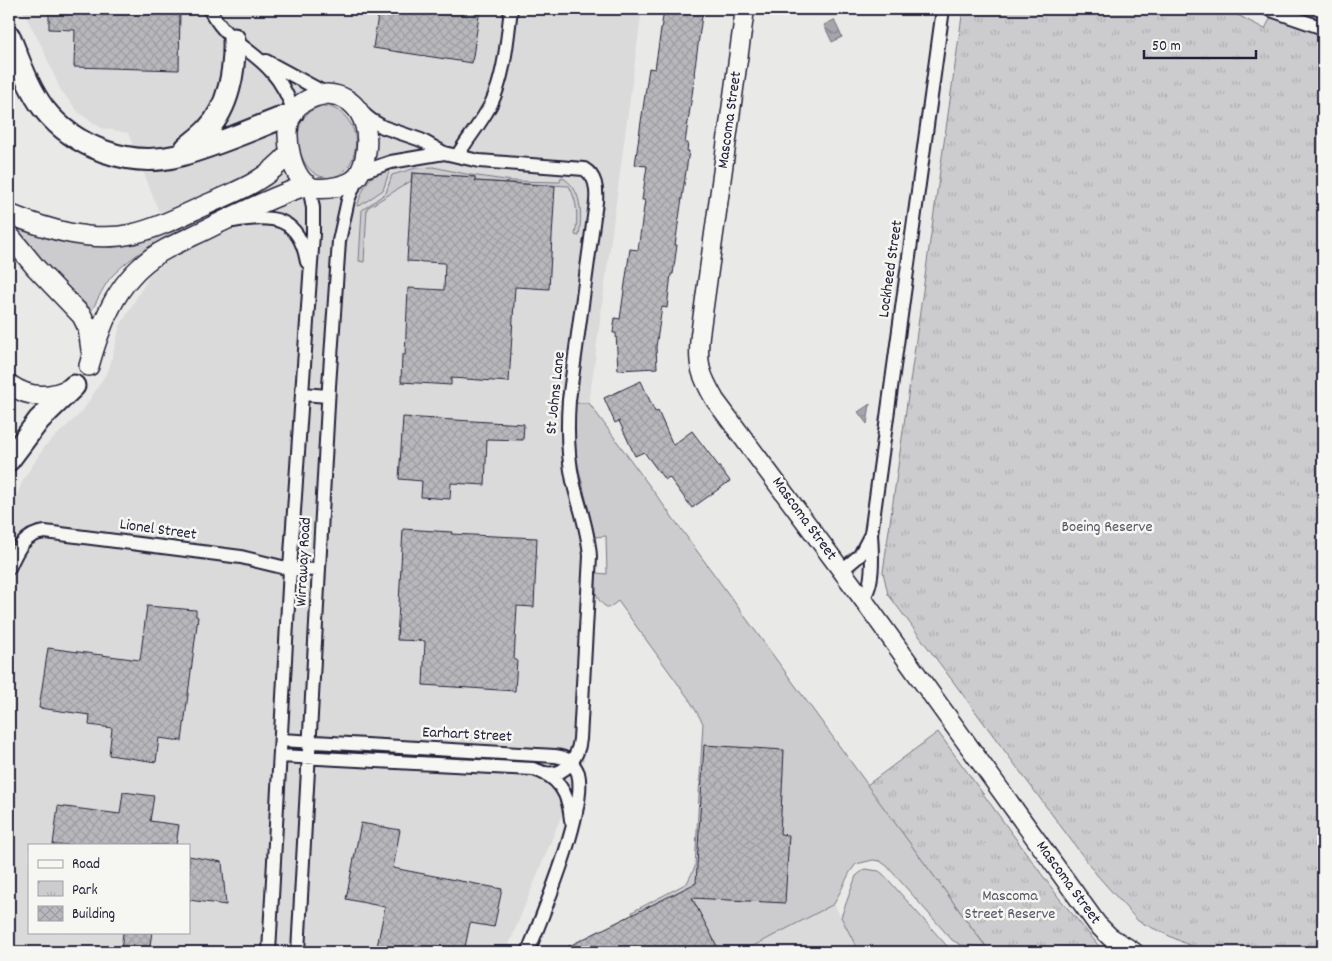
<svg xmlns="http://www.w3.org/2000/svg" width="1332" height="961" font-family="Dekko,sans-serif">
  <style>
    .built { fill: #dadada; fill-rule: evenodd }
    .green { fill: #ccccce; stroke: #777784 }
    .park { fill: url(#park-tufts); stroke: #777784 }
    .water { fill: url(#water-waves); stroke: #71717f }
    .building { fill: url(#building-cross-hatch); stroke: #22223b }
    .lines { fill: none; stroke-linecap: round; stroke-linejoin: round }
    .minor-casing { stroke: #22223b; stroke-width: 16 }
    .secondary-casing { stroke: #22223b; stroke-width: 21 }
    .primary-casing { stroke: #22223b; stroke-width: 22 }
    .motorway-casing { stroke: #22223b; stroke-width: 25 }
    .minor { stroke: #f6f6f2; stroke-width: 12 }
    .secondary { stroke: #f6f6f2; stroke-width: 18 }
    .primary { stroke: #f6f6f2; stroke-width: 19 }
    .motorway { stroke: #f6f6f2; stroke-width: 21 }
    .labels { text-anchor: middle; dominant-baseline: central; stroke-width: 5; stroke-linejoin: round; paint-order: stroke }
    .street-label { font-size: 16px; fill: #22223b; stroke: #f6f6f2 }
    .park-label { font-size: 16px; fill: #555567; stroke: #f6f6f2 }
  </style>
  <defs>
    <pattern id="park-tufts" width="24" height="20" patternUnits="userSpaceOnUse" patternTransform="scale(1.25)"><rect width="24" height="20" fill="#ccccce"/><path d="M3 7l-1-3M5 7V3M7 7l1-3M15 17l-1-3M17 17v-4M19 17l1-3" fill="none" stroke="#afafb2"/></pattern>
    <pattern id="water-waves" width="16" height="10" patternUnits="userSpaceOnUse" patternTransform="scale(1.25)"><rect width="16" height="10" fill="#a5a5ac"/><path d="M0 5q4-4 8 0t8 0" fill="none" stroke="#86868d"/></pattern>
    <pattern id="building-cross-hatch" width="8" height="8" patternUnits="userSpaceOnUse" patternTransform="scale(1.25)"><rect width="8" height="8" fill="#b8b8bc"/><path d="M0 0l8 8M0 8l8-8" fill="none" stroke="#9e9ea2"/></pattern>
  </defs>
  <rect width="100%" height="100%" fill="#e9e9e7"/>
  <filter id="ink" filterUnits="userSpaceOnUse"><feTurbulence type="fractalNoise" baseFrequency=".02" numOctaves="2"/><feDisplacementMap in="SourceGraphic" scale="10" xChannelSelector="R" yChannelSelector="G"/><feConvolveMatrix kernelMatrix="1 2 1 2 8 2 1 2 1" color-interpolation-filters="sRGB"/></filter>
  <g filter="url(#ink)">
    <path class="built" d="M22 9H642L589 403H576L575 453 596 549V594L584 760 506 952H9V516L23 480 45 446 82 412 109 369 120 326 151 273 176 255 128 133 101 128 79 113 60 89 42 47ZM29 845H189V932H29Z
      M834 904 859 952H742Z"/>
    <path class="green" d="M327 106C350 112 361 136 353 157 350 166 344 173 336 176 297 189 279 108 327 106Z
      M433 167 471 175 512 181 560 182 561 177C583 188 582 215 579 236L575 235C578 217 578 203 569 186L475 181V177L412 173 411 181 367 208 364 262 359 261 362 210 386 193 392 175 416 168Z
      M385 170 389 172 383 190 361 205 357 206C363 190 367 175 385 170Z
      M180 223 181 232C156 242 132 255 112 276 104 285 98 299 92 310L51 271 17 229 64 241Z
      M575 403H589L986 947 961 945 952 940 887 866 880 861 873 860 856 864 850 872 834 904 742 952H652L632 912 687 883 695 867 703 723 689 699 618 601 609 608C593 601 596 588 596 573L607 574 606 536 595 537 575 453Z
      M865 869 879 871 884 875 947 946 957 952H859L841 917 856 876Z"/>
    <path class="park" d="M963 9H1226L1265 29 1275 9H1323V952H1203L1138 921 1097 875 888 594 883 572Z
      M938 732 1059 898 1104 952H990L867 785Z"/>
    <path class="water" d="M834 20 842 37 832 42 824 25Z
      M870 404 867 424 858 412Z"/>
    <path class="building" d="M49 9H180L179 70 74 67 75 30 49 29Z
      M379 9H480L472 63 373 48Z
      M673 9H703L694 74H695L685 143H688L687 151H689L675 245H677L673 274H671L667 308 662 307 656 347 657 368 618 370 616 333H613L615 318 620 319 630 249 638 250 645 200H642L647 166 635 165 641 122 649 68 655 69 664 10 672 11Z
      M412 173 475 177V181L555 186 549 289 515 287 509 382 451 378V385L401 382 402 355H405L408 288 444 290 445 263 407 261Z
      M641 381 655 412 658 411 673 445 692 431 730 481 692 508 669 477 665 480 644 452 635 456 619 421 615 423 604 398Z
      M403 417 524 424 523 440 487 439 485 485 451 483 450 499 421 497 422 481 399 479Z
      M403 529 452 532 451 534 537 538 534 607 517 606 514 660H517L515 691 423 685 425 641 397 640Z
      M147 606 196 610V616L198 617 182 741 159 738 156 762 109 755 112 728 89 725 90 715 39 708 48 648 140 660Z
      M704 745 784 750 780 834 789 835 785 903 692 898 717 946 705 952H557L696 883Z
      M123 792 154 796 150 821 179 825 176 845H53L58 806 120 814Z
      M361 823 400 830 393 868 502 889 494 927 470 923 464 952H376L385 907 346 899Z
      M189 856 222 862 226 905 189 900Z
      M123 932H152L149 952H121Z"/>
    <g class="lines">
      <defs>
        <path id="minor" d="M209 9C215 19 221 28 230 36 243 48 259 57 271 71 282 83 288 97 294 111
          M1268 9 1323 28
          M266 61 327 94
          M360 111 371 120 383 127 421 140 444 153 479 161 584 169C596 176 597 189 596 202L569 400C567 428 567 453 573 481 579 507 588 528 590 556L580 739C578 757 566 777 545 773
          M457 156C468 138 482 122 491 104 505 75 507 40 511 9
          M359 173 391 162 444 153
          M233 221C274 214 299 217 307 262
          M302 394 328 396
          M9 568C17 550 24 534 45 532L241 557 290 569 319 570
          M841 571 860 555 871 534
          M862 598C875 588 872 550 871 534L943 9
          M281 740 555 756C566 757 574 763 578 773 588 808 542 916 528 952
          M280 756 533 769C559 776 569 794 571 820
          M269 952 290 569 313 234V208L309 186
          M298 952 329 386 339 241 348 200 358 176"/>
        <path id="secondary" d="M745 9 700 335C697 365 700 374 715 400L862 598 1097 924 1110 937 1134 952"/>
        <path id="primary" d="M327 94C358 96 370 123 366 152 365 160 362 170 357 177 349 186 326 190 314 188 291 184 282 131 292 114 298 102 314 96 327 94Z
          M9 214C46 229 91 243 132 234 159 228 185 214 210 203 241 190 268 179 290 152
          M9 235 36 268 82 316 88 328 91 350
          M89 366C102 319 120 273 166 249 183 240 200 233 217 224 247 210 276 195 308 185
          M9 384C29 399 52 398 73 387"/>
        <path id="motorway" d="M9 36C19 60 28 88 44 109 74 147 129 168 177 156 216 146 254 128 292 114
          M186 148C193 142 200 137 207 130 229 107 235 70 234 39
          M9 460 39 420 74 386"/>
      </defs>
      <use href="#minor" class="minor-casing"/>
      <use href="#secondary" class="secondary-casing"/>
      <use href="#primary" class="primary-casing"/>
      <use href="#motorway" class="motorway-casing"/>
      <use href="#minor" class="minor"/>
      <use href="#secondary" class="secondary"/>
      <use href="#primary" class="primary"/>
      <use href="#motorway" class="motorway"/>
    </g>
  </g>
  <g class="labels">
    <g class="street-label">
      <text transform="translate(730 120) rotate(-82)">Mascoma Street</text>
      <text transform="translate(891 269) rotate(-82)">Lockheed Street</text>
      <text transform="translate(556 393) rotate(-84)">St Johns Lane</text>
      <text transform="translate(804 519) rotate(54)">Mascoma Street</text>
      <text transform="translate(158 530) rotate(8)">Lionel Street</text>
      <text transform="translate(304 562) rotate(-87)">Wirraway Road</text>
      <text transform="translate(467 735) rotate(3)">Earhart Street</text>
      <text transform="translate(1068 883) rotate(54)">Mascoma Street</text>
    </g>
    <g class="park-label">
      <text x="1107" y="527">Boeing Reserve</text>
      <text x="1010" y="896">Mascoma<tspan x="1010" dy="18">Street Reserve</tspan></text>
    </g>
  </g>
  <rect width="1332" height="961" fill="none" stroke="#f6f6f2" stroke-width="30"/>
  <rect x="15" y="15" width="1302" height="931" fill="none" stroke="#22223b" stroke-width="2" filter="url(#ink)"/>
  <rect x="28" y="844" width="162" height="90" fill="#f6f6f2" stroke="#a1a1a9"/>
  <rect x="38" y="860" width="25" height="8" fill="#f6f6f2" stroke="#a1a1a9"/>
  <text x="72" y="868" font-size="15" fill="#22223b">Road</text>
  <rect x="38" y="881" width="25" height="15" fill="url(#park-tufts)" stroke="#a1a1a9"/>
  <text x="72" y="894" font-size="15" fill="#22223b">Park</text>
  <rect x="38" y="906" width="25" height="15" fill="url(#building-cross-hatch)" stroke="#a1a1a9"/>
  <text x="72" y="918" font-size="15" fill="#22223b">Building</text>
  <path d="M1144 50v8h112v-8" fill="none" stroke="#22223b" stroke-width="2.5"/>
  <text x="1152" y="50" font-size="15" fill="#22223b" stroke="#f6f6f2" stroke-width="4" paint-order="stroke">50 m</text>
</svg>
